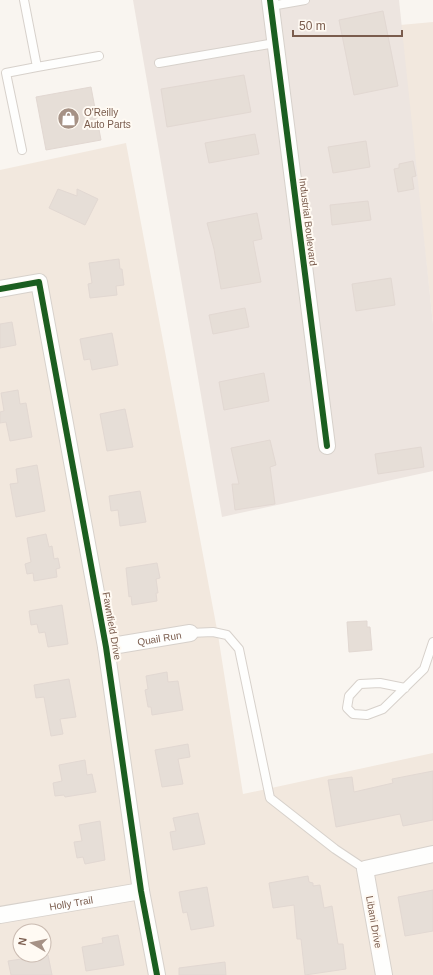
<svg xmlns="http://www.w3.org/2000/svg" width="433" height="975" font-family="Helvetica,sans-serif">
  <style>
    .residential { fill: #f2e8de; fill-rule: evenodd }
    .industrial { fill: #ede5e0 }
    .building { fill: #e6ded7; stroke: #e2d8d2 }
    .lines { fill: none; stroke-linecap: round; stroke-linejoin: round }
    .service-casing { stroke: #d7d1cb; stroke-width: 10 }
    .minor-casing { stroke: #d7d1cb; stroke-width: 18 }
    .service { stroke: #fefefd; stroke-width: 8 }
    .minor { stroke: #fefefd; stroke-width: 16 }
    .cycleway-casing { stroke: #fffaf3; stroke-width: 8 }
    .cycleway { stroke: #1b5e20; stroke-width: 6 }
    .labels { text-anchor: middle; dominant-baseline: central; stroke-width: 4; stroke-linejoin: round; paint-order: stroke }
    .poi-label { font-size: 10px; fill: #7a5c4d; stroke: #fffaf3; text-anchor: start }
    .street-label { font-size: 10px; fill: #7a5c4d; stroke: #fffaf3 }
  </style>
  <rect width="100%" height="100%" fill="#f9f5f0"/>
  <path class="residential" d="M433 22V324L400 25Z
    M126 143 218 635 243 794 433 753V975H0V170ZM20 931H44V955H20Z"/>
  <path class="industrial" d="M133 0H399L433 324V471L222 517Z"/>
  <path class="building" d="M383 11 398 86 354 95 339 20Z
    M244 75 251 112 167 127 161 89Z
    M91 87 101 140 46 150 36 97Z
    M255 134 259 154 209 163 205 143Z
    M366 141 370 167 333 173 328 147Z
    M413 161 416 176 412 177 414 189 398 192 394 169 399 168V164Z
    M58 189 77 196V189L98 199 85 225 49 208Z
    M368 201 371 220 332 225 330 205Z
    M257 213 262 239 253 241 261 282 221 289 214 249 207 223Z
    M119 259 120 269H122L124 285 116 286 117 295 90 298 88 284 92 283 89 263Z
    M391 278 395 305 356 311 352 284Z
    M245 308 249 327 213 334 209 315Z
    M12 322 16 345 0 348V324Z
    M112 333 118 365 92 370 90 359 84 360 80 339Z
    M264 373 269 401 224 410 219 382Z
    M18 390 20 404 26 403 32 437 10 441 6 422 0 423V412L4 411 1 393Z
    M125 409 133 447 107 451 100 414Z
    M270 440 276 465 270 467 275 504 235 510 232 484H239L231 448Z
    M421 447 424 467 378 474 375 454Z
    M37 465 45 511 16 517 10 484 18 483 16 469Z
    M140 491 146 522 120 526 118 510 111 511 109 496Z
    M46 534 49 547 52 546 54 559 58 558 60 568 56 569 57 577 34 581 33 573 27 574 25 564 31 562 27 538Z
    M157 563 160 578 156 579 158 593H156L157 601 132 605 131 596 129 597 126 568Z
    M62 605 68 644 48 647 45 632 39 633 37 624 31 625 29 611Z
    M367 621V627H370L372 650 349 652 347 622Z
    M167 672 168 682 178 681 183 710 152 715 151 707H148L145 690 148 689 146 676Z
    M69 679 76 717 60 719 63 734 51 736 44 697 36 698 34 685Z
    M188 744 190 757 178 759 183 784 162 787 155 750Z
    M85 760 87 775 92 774 96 792 65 797 64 795 55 796 53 783 62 781 59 765Z
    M433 771V820L403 826 400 814 336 827 328 780 352 777 354 792 393 783 392 779Z
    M198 813 205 844 173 850 170 832 176 831 173 818Z
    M100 821 105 860 85 864 83 857 77 858 74 842 82 841 79 825Z
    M308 876 309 882 313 883V886L320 885 324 908 332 906 338 944H343L346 969 305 975 301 939H297L294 905 273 908 269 883Z
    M207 887 214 926 191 930 187 912 183 913 179 892Z
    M433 890V931L405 936 398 897Z
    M118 935 124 965 86 971 82 947 103 943 102 938Z
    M48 955 52 975H11L8 961Z
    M225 962 226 975H179V968Z"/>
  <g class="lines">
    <defs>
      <path id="service" d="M271 6 305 0
        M159 63 275 43
        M37 67 99 56
        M22 150 6 73 37 67 24 0
        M190 633 213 632 227 635 239 649 270 798 335 849 365 869
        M405 688 380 683 360 684 349 696 347 708 353 714 367 715 383 709 424 669 433 642"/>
      <g id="minor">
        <path d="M270 0 327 446"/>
        <path d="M0 289 39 282 106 647 141 891 157 975"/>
        <path id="s1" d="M106 647 190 633"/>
        <path id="s2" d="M0 915 141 891"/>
        <path d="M384 975 365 869 433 854"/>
      </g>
    </defs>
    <use href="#service" class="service-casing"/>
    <use href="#minor" class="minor-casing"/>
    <use href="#service" class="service"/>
    <use href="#minor" class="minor"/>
    <defs>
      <path id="cycleway" d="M270 0 327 446
        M0 289 39 282 106 647 141 891 157 975"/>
    </defs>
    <use href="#cycleway" class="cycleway-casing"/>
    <use href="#cycleway" class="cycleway"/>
  </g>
  <defs>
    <symbol id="shop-disc" viewBox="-11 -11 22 22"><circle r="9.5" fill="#a69286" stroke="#fffaf3"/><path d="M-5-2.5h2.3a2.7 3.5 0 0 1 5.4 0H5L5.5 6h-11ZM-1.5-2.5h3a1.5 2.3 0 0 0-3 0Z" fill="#fff"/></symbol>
  </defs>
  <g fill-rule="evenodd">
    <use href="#shop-disc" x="56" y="106" width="25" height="25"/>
  </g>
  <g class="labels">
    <g class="poi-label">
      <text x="84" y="112">O'Reilly<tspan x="84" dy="12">Auto Parts</tspan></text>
    </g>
    <g class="street-label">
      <text transform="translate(308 222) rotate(83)">Industrial Boulevard</text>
      <text transform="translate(112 626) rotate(80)">Fawnfield Drive</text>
      <text stroke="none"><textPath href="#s1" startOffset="54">Quail Run</textPath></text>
      <text stroke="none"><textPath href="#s2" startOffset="72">Holly Trail</textPath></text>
      <text transform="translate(374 922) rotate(80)">Libani Drive</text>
    </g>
  </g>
  <g transform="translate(32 943) rotate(279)"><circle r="19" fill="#fffaf3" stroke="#cabbb1"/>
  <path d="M0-3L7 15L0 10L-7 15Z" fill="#a69286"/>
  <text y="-6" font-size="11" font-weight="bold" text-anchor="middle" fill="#7a5c4d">N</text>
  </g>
  <path d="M293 30v6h109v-6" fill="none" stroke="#7a5c4d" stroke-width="2"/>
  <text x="299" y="30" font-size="12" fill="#7a5c4d" stroke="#fffaf3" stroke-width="3" paint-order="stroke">50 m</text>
</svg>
